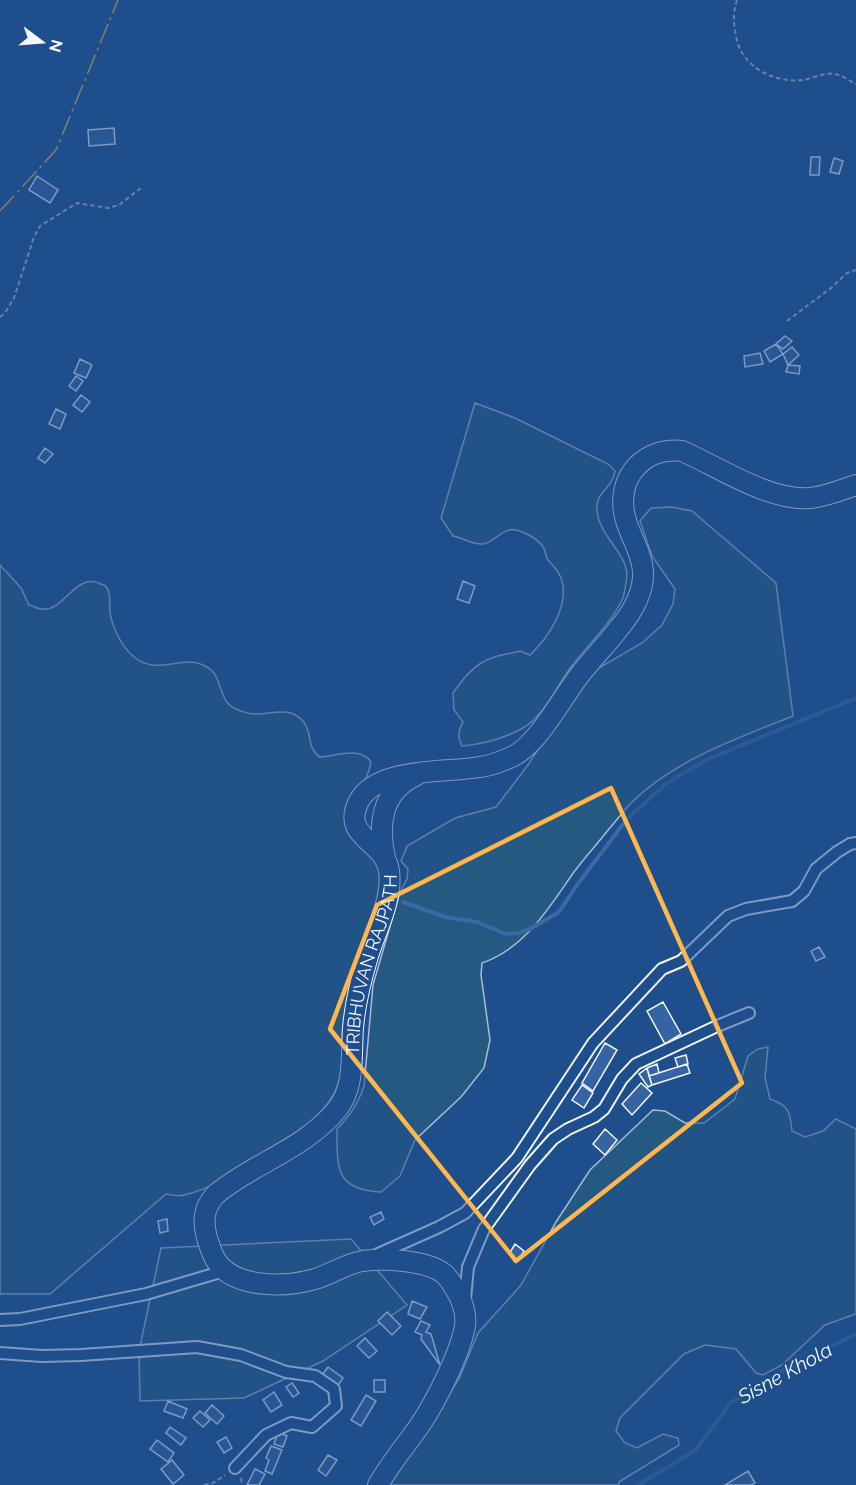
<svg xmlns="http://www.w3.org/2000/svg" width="856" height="1485" font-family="Raleway,sans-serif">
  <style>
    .green { fill: #245a82; stroke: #a8bbd7; stroke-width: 1.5 }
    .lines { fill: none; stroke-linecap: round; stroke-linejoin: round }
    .stream { stroke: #3b69a3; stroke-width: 4 }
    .building { fill: #3563a3; stroke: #f2f6ff; stroke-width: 1.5 }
    .street-casing { stroke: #f2f6ff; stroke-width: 14 }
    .highway-casing { stroke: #f2f6ff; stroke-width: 22 }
    .path { stroke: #b3c4dc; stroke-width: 2; stroke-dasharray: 4.5 3; stroke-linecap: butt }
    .street { stroke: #1f4e8c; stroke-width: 10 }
    .highway { stroke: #1f4e8c; stroke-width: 20 }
    .power { stroke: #ffb74d; stroke-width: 1.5; stroke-dasharray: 21 4.5 3 4.5; stroke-linecap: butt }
    .marked { fill: none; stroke: #ffb74d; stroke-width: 4.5; stroke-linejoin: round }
    .labels { text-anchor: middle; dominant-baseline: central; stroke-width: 4.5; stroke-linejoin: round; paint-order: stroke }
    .street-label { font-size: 18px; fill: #f2f6ff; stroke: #1f4e8c }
    .water-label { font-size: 20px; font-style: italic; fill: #f2f6ff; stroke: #1f4e8c }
  </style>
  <rect width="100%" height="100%" fill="#1f4e8c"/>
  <path class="green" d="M475 403 515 418 608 464 615 471C612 490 595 492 597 510 599 537 627 552 627 576 626 582 625 592 623 598 613 621 586 647 571 667 556 687 545 715 523 728 505 738 483 744 462 746 457 736 458 732 463 722L454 710 453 693C463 679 475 663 492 658 501 654 511 654 520 651L530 655C548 638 571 604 561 578 558 570 553 566 548 560 545 556 546 551 543 547 538 539 525 532 516 530 503 527 495 542 483 544 472 545 464 538 453 536L441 518Z
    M672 507 692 511 776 583 793 716C738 738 677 759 633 801 624 810 617 820 609 829 598 843 585 857 574 872 549 907 526 948 482 963L481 975 490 1040 484 1068 461 1097 415 1140 400 1176 381 1192C335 1190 337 1168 337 1129 350 1115 358 1104 364 1086L373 985 400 892 407 879 408 869 401 861 407 846 455 818 496 807 528 765 579 687 597 669 642 643 662 625 673 604 675 589 652 556 640 521 651 508Z
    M0 565 21 588 29 605C33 606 38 609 42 609 64 612 76 571 101 584 105 585 106 586 108 590 111 596 109 605 110 612 112 627 122 647 133 656 158 678 182 652 207 667 223 676 218 700 234 708 239 711 249 714 256 714 272 714 290 706 303 721 313 732 306 748 320 757 336 756 360 746 371 762 368 776 364 784 354 794L375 854 382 882 344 1067C339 1082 335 1096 324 1108 295 1141 227 1185 184 1195 179 1197 172 1195 166 1194L50 1294H0Z
    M768 1047 765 1078 770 1099C790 1106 790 1112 792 1131L805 1137 823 1131 836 1119 856 1129V1314L825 1325 782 1365 763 1375 756 1373 736 1349 705 1345 684 1354 620 1418 616 1431 625 1443 637 1448 663 1434 678 1438 679 1445 619 1482V1485H390L459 1379 478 1333 521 1285 556 1222 590 1170 653 1110 665 1111 685 1123H704L735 1099 748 1056 758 1049Z
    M351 1239 407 1305 323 1361 244 1398 140 1401 139 1351 161 1248Z"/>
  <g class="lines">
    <path class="stream" d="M403 902 445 917 477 922 506 934 518 933 530 929 559 912 577 885 627 819 666 784 706 760 856 698
      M638 1485 696 1450 730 1403 777 1374 856 1334"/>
  </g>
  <path class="building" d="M114 128 115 144 89 146 88 130Z
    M811 157H820L819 175H810Z
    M834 158 843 161 839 174 830 172Z
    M37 176 58 190 50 203 29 190Z
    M785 336 792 341 783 349 776 344Z
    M776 344 783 354 770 362 764 351Z
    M792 347 799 355 788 365 783 354Z
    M760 353 763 364 745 367 744 356Z
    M80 359 92 365 86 378 74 373Z
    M788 365 800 366 799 374 786 372Z
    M76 376 83 381 76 391 69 386Z
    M81 395 90 402 82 412 73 405Z
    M56 409 66 414 60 429 49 424Z
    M45 448 53 454 45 463 38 458Z
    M463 581 475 586 469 603 457 599Z
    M819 947 825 957 816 961 811 951Z
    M663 1002 681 1034 665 1044 647 1011Z
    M605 1043 617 1050 593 1091 582 1083Z
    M686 1055 688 1064 678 1067 675 1058Z
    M657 1064 659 1073 649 1076 647 1068Z
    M687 1064 690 1073 652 1085 649 1076Z
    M647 1068 652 1085 648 1087 639 1074Z
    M641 1083 652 1093 632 1115 622 1104Z
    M582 1085 593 1093 584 1108 572 1100Z
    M605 1129 617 1140 605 1155 593 1144Z
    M381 1212 384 1219 374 1225 370 1217Z
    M167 1219 168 1231 160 1233 158 1221Z
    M515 1244 524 1251 518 1261 509 1254Z
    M412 1301 427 1307 420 1319 408 1314Z
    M387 1312 401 1326 392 1335 378 1321Z
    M421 1321 430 1325 426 1332 431 1334 440 1365 421 1339 422 1335 415 1332Z
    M365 1338 377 1351 369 1358 357 1346Z
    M328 1367 343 1378 337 1387 322 1375Z
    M374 1380H385V1392H374Z
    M292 1383 299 1393 293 1397 286 1387Z
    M274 1392 282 1405 271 1412 263 1400Z
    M366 1395 376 1401 361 1426 351 1420Z
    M168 1401 187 1409 183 1418 164 1411Z
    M212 1405 224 1416 217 1424 205 1413Z
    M200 1411 210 1420 203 1427 193 1418Z
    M170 1427 186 1438 181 1445 166 1433Z
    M278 1432 287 1436 283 1447 274 1444Z
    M226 1437 232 1448 224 1453 217 1442Z
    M157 1440 174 1453 168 1462 150 1449Z
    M271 1446 282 1450 272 1474 265 1471 269 1460 266 1458Z
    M328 1455 337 1460 326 1476 318 1470Z
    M172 1460 184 1475 173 1484 161 1469Z
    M255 1469 265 1474 259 1485H247Z
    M748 1471 755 1483 751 1485H725Z"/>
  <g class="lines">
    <defs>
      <path id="street" d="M376 1255 439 1227 465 1213 517 1158 593 1043 662 969 681 961 728 916 746 909 792 901 804 891 816 869 837 852 850 844 856 843
        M465 1299 468 1267 484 1229 530 1165 553 1139 568 1129 594 1117 604 1109 622 1079 636 1064 715 1027 749 1013
        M0 1320 20 1319 146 1294 224 1271
        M0 1353 42 1356 81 1355 197 1347 241 1355 286 1372 315 1376 334 1389 336 1406 312 1427 291 1423 266 1435 235 1468"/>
      <g id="highway">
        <path d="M385 858C378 825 381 792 415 776"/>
        <path id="s1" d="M378 1485C390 1464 406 1445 420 1425 436 1401 460 1354 465 1326 467 1313 461 1297 454 1287 451 1282 447 1276 443 1273 425 1260 383 1258 362 1261 346 1264 331 1274 315 1279 284 1288 228 1289 213 1255 208 1242 203 1229 205 1215 206 1207 210 1201 215 1195 253 1163 306 1149 338 1108 355 1086 351 1054 353 1028 355 1004 361 979 368 956 376 930 393 899 389 871 385 840 340 838 359 801 377 767 446 773 480 767 489 766 500 762 509 758 537 748 563 695 582 672 594 657 608 643 619 628 632 613 644 592 643 572 642 550 627 533 624 512 618 475 645 447 682 451 719 467 770 502 811 498 827 496 842 490 856 485"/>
      </g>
    </defs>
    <use href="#street" class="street-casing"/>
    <use href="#highway" class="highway-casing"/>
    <path class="path" d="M737 0C732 14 734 27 737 41 745 69 775 83 803 80 813 78 826 72 835 74 842 75 850 81 856 84
      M0 317 5 313 14 298 34 237 40 226 77 203 108 208 119 205 141 188
      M787 321 831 288 847 273 856 270
      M241 1478 242 1485
      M204 1485 213 1483 225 1475"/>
    <use href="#street" class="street"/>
    <use href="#highway" class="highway"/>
    <path class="power" d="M0 211 56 150 118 0"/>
  </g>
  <path d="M0 0H856V1485H0ZM611 788 742 1083 516 1261 330 1029 377 905Z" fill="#1f4e8c" fill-opacity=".55" fill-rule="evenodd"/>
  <path class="marked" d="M611 788 742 1083 516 1261 330 1029 377 905Z"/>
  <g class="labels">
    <g class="street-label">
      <text stroke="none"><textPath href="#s1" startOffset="852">TRIBHUVAN RAJPATH</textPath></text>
    </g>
    <g class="water-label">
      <text transform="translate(785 1373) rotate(-29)">Sisne Khola</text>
    </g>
  </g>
  <g transform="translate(42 42) rotate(106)" stroke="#1f4e8c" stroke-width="4.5" paint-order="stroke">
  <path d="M0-4.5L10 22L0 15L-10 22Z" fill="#f2f6ff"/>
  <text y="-9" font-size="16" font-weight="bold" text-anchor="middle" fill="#f2f6ff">N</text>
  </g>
</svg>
